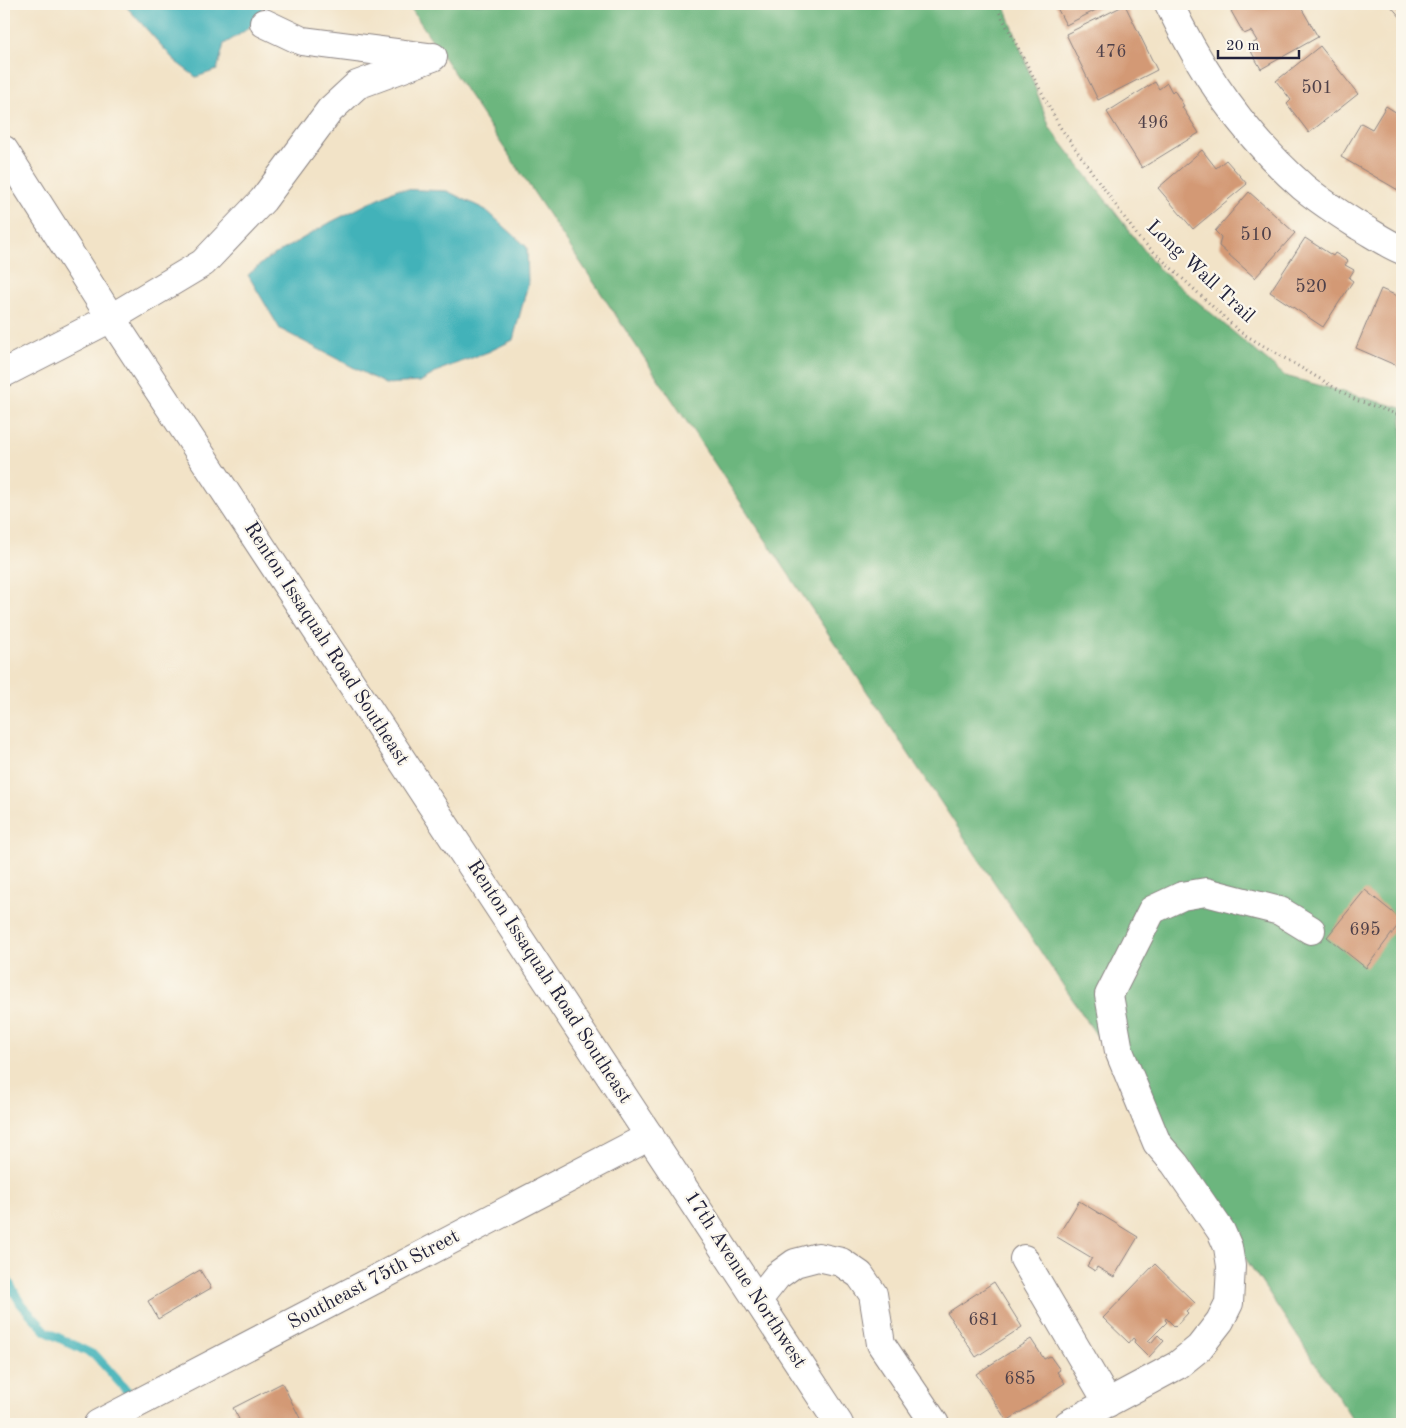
<svg xmlns="http://www.w3.org/2000/svg" width="1406" height="1428" font-family="'Old Standard TT',serif">
  <style>
    .forest { fill: #6cb67e; stroke: #476c5c }
    .water { fill: #42b2b9; stroke: #326a7a }
    .lines { fill: none; stroke-linecap: round; stroke-linejoin: round }
    .stream { stroke: #42b2b9; stroke-width: 9 }
    .building { fill: #d39974 }
    .minor-casing { stroke: #8a8281; stroke-width: 30 }
    .major-casing { stroke: #8a8281; stroke-width: 30 }
    .path { stroke: #8a8281; stroke-width: 3; stroke-dasharray: 1 4; stroke-linecap: butt }
    .minor { stroke: #fff; stroke-width: 28 }
    .major { stroke: #fff; stroke-width: 28 }
    .labels { text-anchor: middle; dominant-baseline: central; stroke-width: 4.5; stroke-linejoin: round; paint-order: stroke }
    .number-label { font-size: 18px; fill: #4e4049 }
    .street-label { font-size: 20px; fill: #22223b; stroke: #fbf7ec }
  </style>
  <rect width="100%" height="100%" fill="#fbf7ec"/>
  <filter id="ink" filterUnits="userSpaceOnUse"><feTurbulence type="fractalNoise" baseFrequency=".02" numOctaves="2"/><feDisplacementMap in="SourceGraphic" scale="10" xChannelSelector="R" yChannelSelector="G"/><feConvolveMatrix kernelMatrix="1 2 1 2 8 2 1 2 1" color-interpolation-filters="sRGB"/></filter>
  <filter id="wash" filterUnits="userSpaceOnUse"><feTurbulence type="fractalNoise" baseFrequency=".0096" numOctaves="4" result="noise"/><feDisplacementMap in="SourceGraphic" scale="20" xChannelSelector="R" yChannelSelector="G"/><feGaussianBlur stdDeviation="1.12" result="paint"/><feColorMatrix in="noise" values="0 0 0 0 0 0 0 0 0 0 0 0 0 0 0 0 0 1.4 0 .05"/><feComposite in="paint" operator="in"/></filter>
  <g filter="url(#wash)">
    <rect width="100%" height="100%" fill="#f2e3c7"/>
    <path class="forest" d="M408 4H1004L1050 128 1158 268 1285 376 1402 408V1424H1356Z"/>
    <path class="water" d="M124 4H263C258 25 242 33 224 44L217 70 196 77 176 62Z
      M397 189 447 191 486 210 527 247 528 284 513 340 488 352 442 369 420 382 385 384 280 329 248 275 267 259 331 222Z"/>
    <g class="lines">
      <path class="stream" d="M4 1274 21 1304 47 1332 96 1356 129 1393
        M150 1422 152 1424"/>
    </g>
    <g id="blocks">
      <path class="building" d="M1055 4H1108L1066 25Z
        M1244 4H1299L1318 37 1261 69 1248 46 1257 41 1251 31 1244 34 1231 11Z
        M1389 4H1402V19Z
        M1125 5 1157 70 1098 100 1066 34Z
        M1320 46 1358 94 1309 133 1287 104 1291 100 1276 81Z
        M1155 82 1159 89 1167 83 1172 92 1174 90 1184 106 1182 107 1199 133 1142 168 1107 112Z
        M1386 106 1402 116V183L1398 190 1341 157 1361 123 1372 129Z
        M1202 150 1216 168 1226 160 1247 184 1193 229 1158 188Z
        M1249 192 1295 233 1255 278 1219 246 1221 237 1215 231Z
        M1305 238 1333 256 1335 253 1348 261 1345 265 1354 270 1349 278 1353 281 1323 327 1270 292Z
        M1381 289 1402 298V368L1356 348Z
        M1365 890 1402 920 1366 968 1327 937Z
        M1079 1201 1138 1237 1114 1277 1097 1267 1095 1271 1087 1266 1092 1258 1057 1237Z
        M1155 1264 1195 1303 1186 1311 1188 1313 1175 1327 1166 1318 1165 1320 1167 1322 1148 1341 1151 1343 1158 1335 1164 1341 1149 1357 1134 1342 1135 1340 1133 1338 1129 1343 1103 1318Z
        M200 1270 211 1288 158 1319 148 1301Z
        M994 1282 1022 1327 976 1357 947 1313Z
        M1031 1339 1044 1359 1050 1356 1060 1370 1057 1372 1065 1383 1007 1421 976 1374Z
        M282 1383 303 1424H228L239 1419 233 1408Z"/>
    </g>
  </g>
  <g filter="url(#ink)">
    <use href="#blocks" fill-opacity="0" stroke="#8a8281" stroke-width="1"/>
    <g class="lines">
      <defs>
        <path id="minor" d="M1169 4C1201 71 1246 137 1303 187 1320 201 1340 214 1359 226 1373 234 1387 244 1402 250
          M264 23 302 41 427 57
          M4 373 111 318 203 263 263 200 330 110 357 85 433 57
          M1024 1259 1108 1403
          M758 1300 777 1276 795 1263 818 1257 841 1262 860 1275 873 1294 881 1344 935 1424
          M98 1424 650 1136
          M1068 1424 1178 1365 1199 1348 1220 1321 1229 1303 1231 1266 1228 1247 1221 1231 1175 1164 1157 1143 1119 1051 1109 995 1152 910 1182 896 1206 892 1256 905 1280 911 1311 930"/>
        <path id="major" d="M4 150 111 318 839 1424"/>
      </defs>
      <use href="#minor" class="minor-casing"/>
      <use href="#major" class="major-casing"/>
      <path class="path" d="M995 4 1060 127 1139 238 1240 332 1356 400 1402 416"/>
      <use href="#minor" class="minor"/>
      <use href="#major" class="major"/>
    </g>
  </g>
  <g class="labels">
    <g class="number-label">
      <text x="1111" y="52">476</text>
      <text x="1317" y="88">501</text>
      <text x="1153" y="123">496</text>
      <text x="1256" y="235">510</text>
      <text x="1311" y="287">520</text>
      <text x="1365" y="930">695</text>
      <text x="984" y="1320">681</text>
      <text x="1020" y="1379">685</text>
    </g>
    <g class="street-label">
      <text transform="translate(1200 272) rotate(43)">Long Wall Trail</text>
      <text transform="translate(326 644) rotate(57)">Renton Issaquah Road Southeast</text>
      <text transform="translate(549 982) rotate(57)">Renton Issaquah Road Southeast</text>
      <text transform="translate(374 1280) rotate(-28)">Southeast 75th Street</text>
      <text transform="translate(745 1280) rotate(57)">17th Avenue Northwest</text>
    </g>
  </g>
  <rect width="1406" height="1428" fill="none" stroke="#fbf7ec" stroke-width="20"/>
  <path d="M1218 50v8h81v-8" fill="none" stroke="#22223b" stroke-width="2.5"/>
  <text x="1226" y="50" font-size="15" fill="#22223b" stroke="#fbf7ec" stroke-width="4" paint-order="stroke">20 m</text>
</svg>
